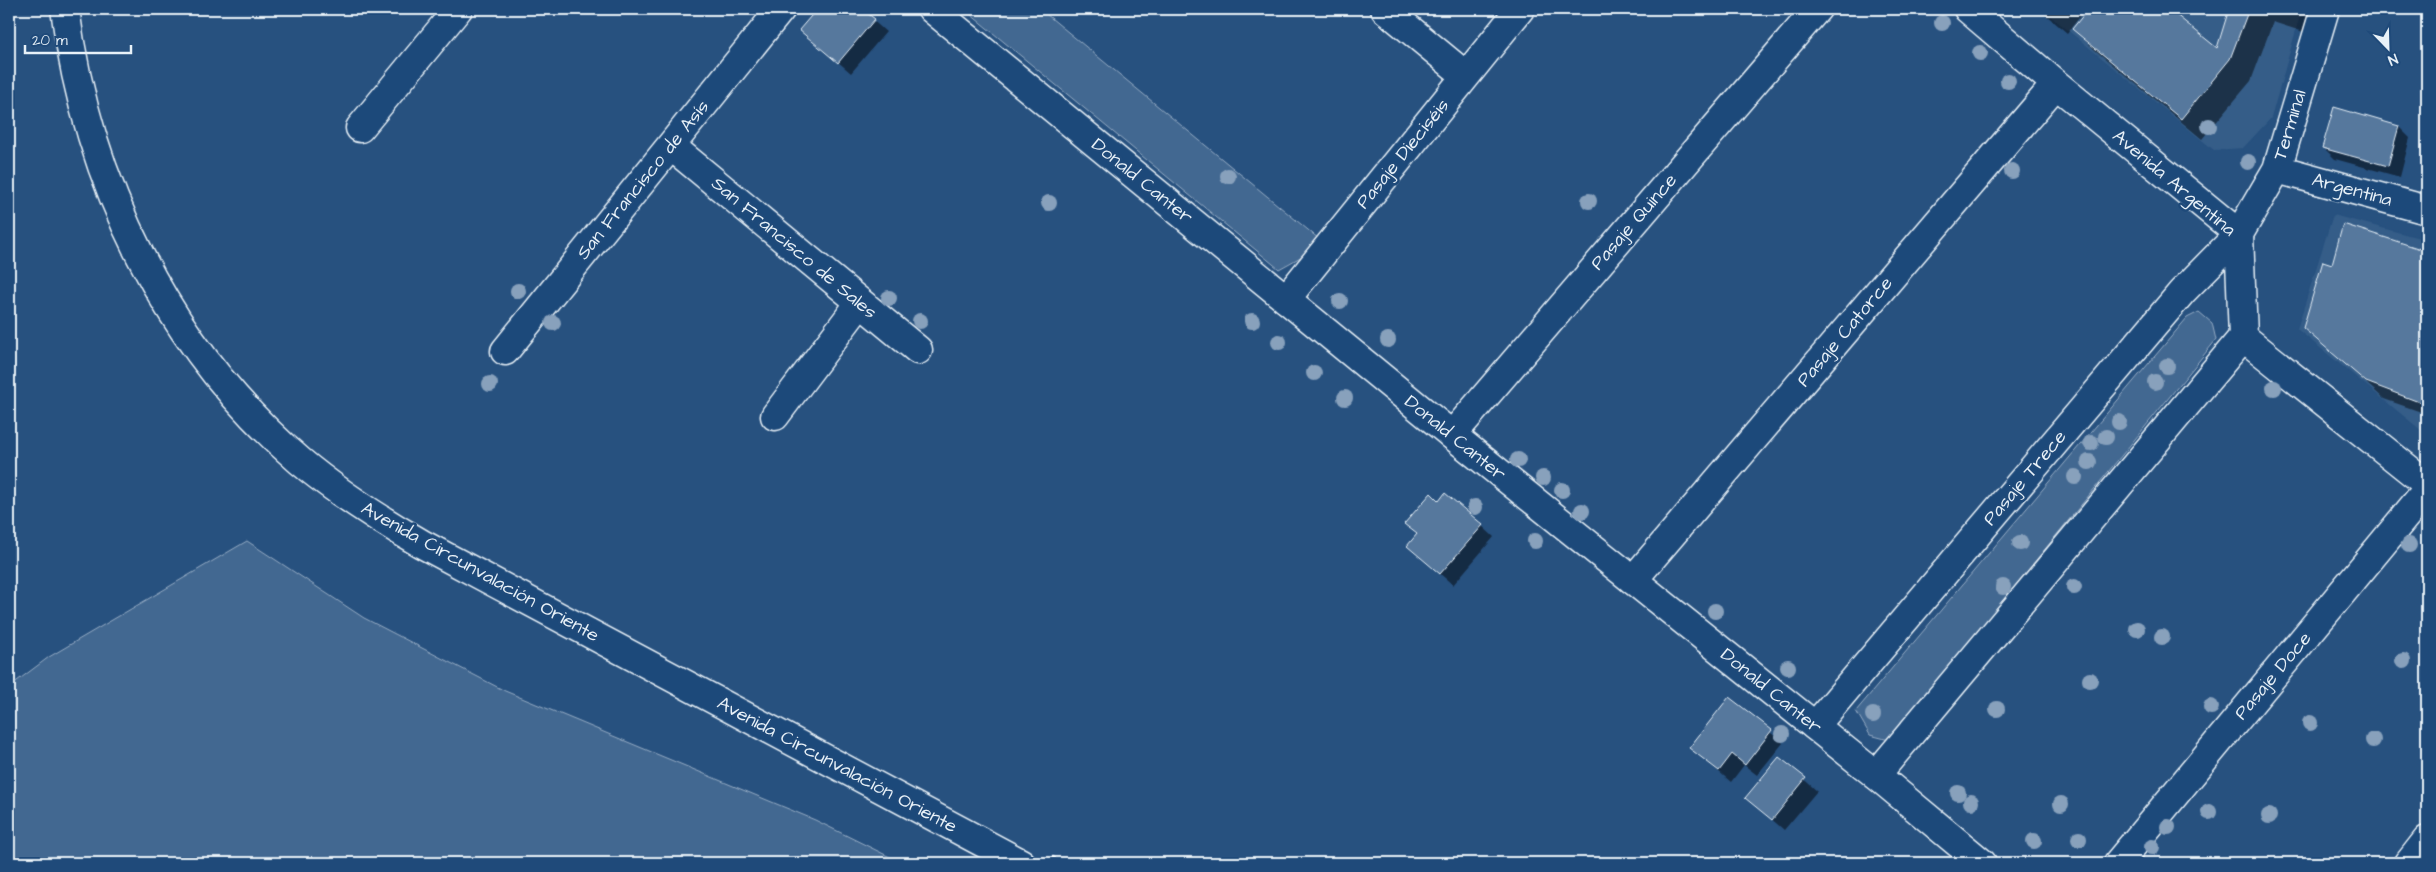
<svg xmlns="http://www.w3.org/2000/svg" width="2436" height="872" font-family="'Architects Daughter',sans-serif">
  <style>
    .built { fill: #355d88 }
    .green { fill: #436891; stroke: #96acc4 }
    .shadow { fill: #0007 }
    .building { fill: #57789d; stroke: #e8f1f8 }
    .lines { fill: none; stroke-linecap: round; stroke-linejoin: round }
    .street-casing { stroke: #e8f1f8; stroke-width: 31 }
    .secondary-casing { stroke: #e8f1f8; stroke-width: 31 }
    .path { stroke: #e8f1f8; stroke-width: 3; stroke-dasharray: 4 4; stroke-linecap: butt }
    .street { stroke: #1f4a7a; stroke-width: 28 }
    .secondary { stroke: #1f4a7a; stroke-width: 28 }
    .tree { fill: #88a1bc }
    .labels { text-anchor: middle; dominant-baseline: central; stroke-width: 5; stroke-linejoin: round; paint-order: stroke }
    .street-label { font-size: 19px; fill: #e8f1f8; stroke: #1f4a7a }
  </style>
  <rect width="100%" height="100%" fill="#27517f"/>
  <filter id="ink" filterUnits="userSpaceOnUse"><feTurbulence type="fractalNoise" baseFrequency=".02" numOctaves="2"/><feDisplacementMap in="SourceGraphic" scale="10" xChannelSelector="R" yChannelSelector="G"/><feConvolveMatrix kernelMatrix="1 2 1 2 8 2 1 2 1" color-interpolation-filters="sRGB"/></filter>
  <g filter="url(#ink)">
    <path class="built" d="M2042 9H2302L2271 118 2243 148 2214 150Z
      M2333 215 2427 240V435L2297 329Z"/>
    <path class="green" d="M964 9H1040L1319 239 1306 254 1279 269Z
      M2199 312 2212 323 2216 340 1889 740 1870 735 1856 711 2187 318Z
      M247 541 364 618 505 691 815 820 902 863H9V687L49 657Z"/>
    <path class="shadow" d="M819 9H860L886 32 851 73 801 30Z
      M2039 9H2167L2217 51 2230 9H2312L2304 32 2273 22 2251 81 2202 139 2095 50 2074 29 2085 15 2083 13 2067 33Z
      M2399 127 2410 138 2400 177 2335 159 2323 147Z
      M2344 226 2427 252V414L2384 399 2304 327 2333 265Z
      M1406 524 1482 526 1494 537 1453 585 1408 546 1418 535Z
      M1729 698 1783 743 1757 775 1744 765 1731 782 1691 748Z
      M1780 758 1817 791 1784 830 1747 798Z"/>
    <path class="building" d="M817 9H862L875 19 838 63 799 30Z
      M2080 9H2169L2217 48 2229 9H2249L2230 59 2181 119 2072 29 2085 13Z
      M2334 107 2399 126 2388 166 2322 148Z
      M2343 224 2427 251V405L2366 382 2303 328 2323 261 2332 264Z
      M1431 493 1439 501 1445 493 1483 525 1440 574 1407 546 1417 534 1404 524Z
      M1729 697 1772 730 1745 765 1732 754 1719 771 1689 748Z
      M1779 757 1806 778 1772 820 1745 798Z"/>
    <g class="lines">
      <defs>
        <path id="street" d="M1385 9 1465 75
          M1968 9 2056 84 2239 234 2243 337 2427 484
          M360 128 458 9
          M671 146 918 350
          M2277 169 2427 210
          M1286 299 1520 9
          M505 351 781 9
          M775 416 860 303
          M1452 435 1817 9
          M1633 580 2056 84
          M1815 726 2182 292 2239 234 2277 169 2325 9
          M1876 775 2243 337
          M2118 863 2427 490
          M2409 863 2427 840"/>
        <path id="secondary" d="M65 9C87 181 167 347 300 461 338 493 379 519 422 544L1021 863
          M932 9 1452 435 1876 775 1982 863"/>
      </defs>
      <use href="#street" class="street-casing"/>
      <use href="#secondary" class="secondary-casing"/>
      <path class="path" d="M1052 857 1063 863"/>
      <use href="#street" class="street"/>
      <use href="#secondary" class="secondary"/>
    </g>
    <g class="tree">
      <circle cx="1942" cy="23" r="8"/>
      <circle cx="1980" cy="53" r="8"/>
      <circle cx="2008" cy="81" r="8"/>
      <circle cx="2209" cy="126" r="8"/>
      <circle cx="2248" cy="162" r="8"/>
      <circle cx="2012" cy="171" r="8"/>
      <circle cx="1228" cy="176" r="8"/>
      <circle cx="1589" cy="201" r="8"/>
      <circle cx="1049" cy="203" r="8"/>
      <circle cx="518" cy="291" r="8"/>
      <circle cx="889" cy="298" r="8"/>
      <circle cx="1340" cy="301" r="8"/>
      <circle cx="920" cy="321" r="8"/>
      <circle cx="1252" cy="321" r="8"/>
      <circle cx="553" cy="323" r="8"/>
      <circle cx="1388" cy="340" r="8"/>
      <circle cx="1279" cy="342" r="8"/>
      <circle cx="2167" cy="366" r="8"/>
      <circle cx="1314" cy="373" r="8"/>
      <circle cx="2155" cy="382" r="8"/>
      <circle cx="490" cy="384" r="8"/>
      <circle cx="2274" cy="388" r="8"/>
      <circle cx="1345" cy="398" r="8"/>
      <circle cx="2119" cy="422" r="8"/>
      <circle cx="2106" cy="437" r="8"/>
      <circle cx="2091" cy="443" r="8"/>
      <circle cx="1518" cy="460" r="8"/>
      <circle cx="2089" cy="462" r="8"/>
      <circle cx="2075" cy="477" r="8"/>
      <circle cx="1543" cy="478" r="8"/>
      <circle cx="1562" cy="490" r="8"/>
      <circle cx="1475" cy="507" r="8"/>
      <circle cx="1582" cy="511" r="8"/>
      <circle cx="1535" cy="541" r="8"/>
      <circle cx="2020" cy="543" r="8"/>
      <circle cx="2409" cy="545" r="8"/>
      <circle cx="2003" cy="587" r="8"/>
      <circle cx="2074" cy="587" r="8"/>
      <circle cx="1715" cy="611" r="8"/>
      <circle cx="2137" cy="629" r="8"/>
      <circle cx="2162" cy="637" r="8"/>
      <circle cx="2403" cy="661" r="8"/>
      <circle cx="1788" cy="667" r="8"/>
      <circle cx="2090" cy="680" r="8"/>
      <circle cx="2211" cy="707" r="8"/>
      <circle cx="1997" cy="709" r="8"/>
      <circle cx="1873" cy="715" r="8"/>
      <circle cx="2310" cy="723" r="8"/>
      <circle cx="1782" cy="734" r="8"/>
      <circle cx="2373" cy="740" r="8"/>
      <circle cx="1958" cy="793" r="8"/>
      <circle cx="1971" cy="802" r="8"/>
      <circle cx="2061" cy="804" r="8"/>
      <circle cx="2209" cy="812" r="8"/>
      <circle cx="2269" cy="816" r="8"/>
      <circle cx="2168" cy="827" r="8"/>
      <circle cx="2079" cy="839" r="8"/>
      <circle cx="2034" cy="841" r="8"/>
      <circle cx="2152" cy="847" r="8"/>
    </g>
  </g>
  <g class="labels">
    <g class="street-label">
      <text transform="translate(2290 125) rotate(-73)">Terminal</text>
      <text transform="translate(1403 154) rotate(-51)">Pasaje Dieciséis</text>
      <text transform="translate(643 180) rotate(-51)">San Francisco de Asís</text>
      <text transform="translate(1142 181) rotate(39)">Donald Canter</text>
      <text transform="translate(2174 183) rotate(40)">Avenida Argentina</text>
      <text transform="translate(2352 190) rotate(15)">Argentina</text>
      <text transform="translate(1634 222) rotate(-49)">Pasaje Quince</text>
      <text transform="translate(794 248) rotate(40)">San Francisco de Sales</text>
      <text transform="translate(1845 332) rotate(-50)">Pasaje Catorce</text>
      <text transform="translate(1455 438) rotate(39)">Donald Canter</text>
      <text transform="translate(2025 478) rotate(-50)">Pasaje Trece</text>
      <text transform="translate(480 572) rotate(29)">Avenida Circunvalación Oriente</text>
      <text transform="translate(2273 676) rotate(-50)">Pasaje Doce</text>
      <text transform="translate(1771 691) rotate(39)">Donald Canter</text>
      <text transform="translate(837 765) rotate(28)">Avenida Circunvalación Oriente</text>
    </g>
  </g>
  <rect width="2436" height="872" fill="none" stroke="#1f4a7a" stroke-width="30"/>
  <rect x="15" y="15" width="2406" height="842" fill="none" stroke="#e8f1f8" stroke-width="2" filter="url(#ink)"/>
  <g transform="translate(2388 48) rotate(157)" stroke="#1f4a7a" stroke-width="4" paint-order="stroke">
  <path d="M0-4L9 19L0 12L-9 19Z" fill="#e8f1f8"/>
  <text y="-8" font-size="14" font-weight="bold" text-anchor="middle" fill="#e8f1f8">N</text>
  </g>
  <path d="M25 45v8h106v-8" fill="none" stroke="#e8f1f8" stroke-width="2.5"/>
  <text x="32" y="45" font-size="15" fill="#e8f1f8" stroke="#1f4a7a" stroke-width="4" paint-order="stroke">20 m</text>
</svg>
